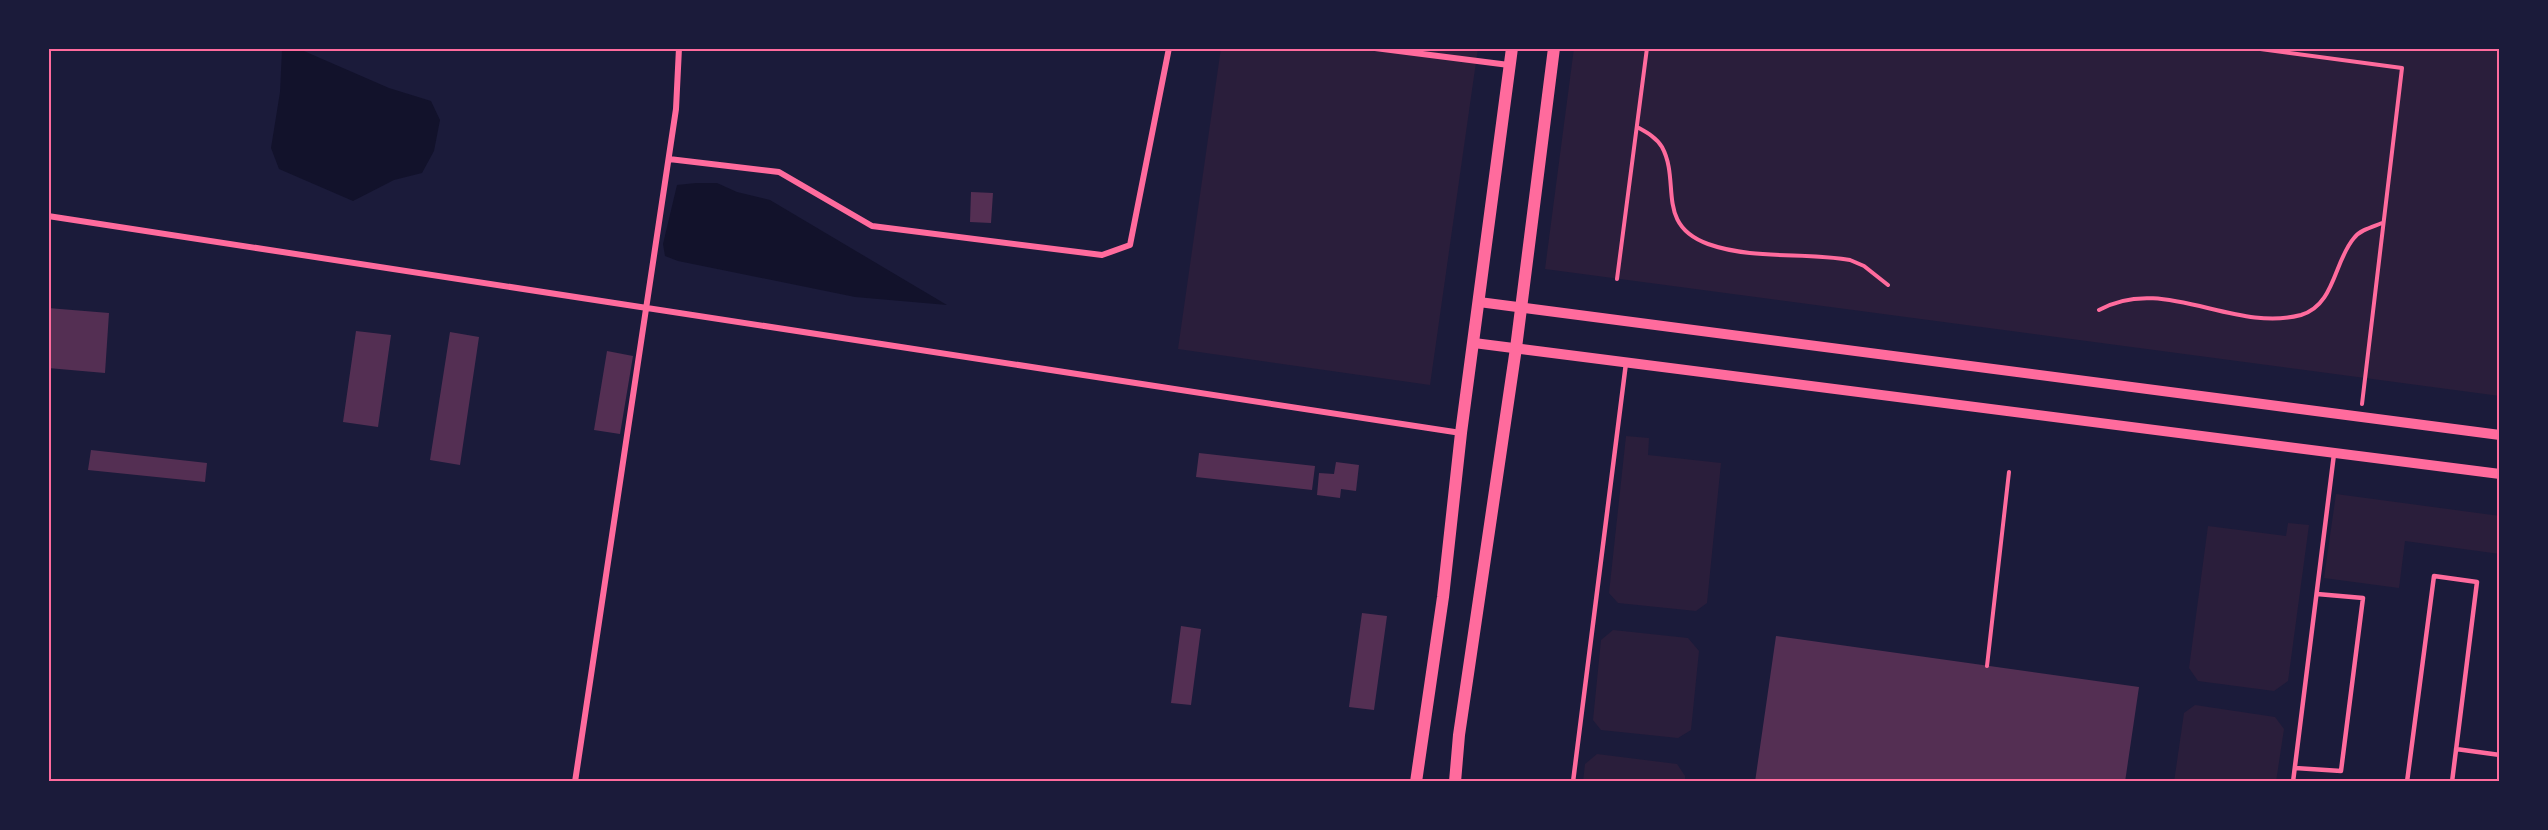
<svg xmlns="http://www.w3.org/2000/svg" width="2548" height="830" font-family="'Work Sans',sans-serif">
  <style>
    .green { fill: #2a1e3b }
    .water { fill: #12122b }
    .building { fill: #542f53 }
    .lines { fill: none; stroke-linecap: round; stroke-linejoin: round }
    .path { stroke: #ff6b9d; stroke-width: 4 }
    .service { stroke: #ff6b9d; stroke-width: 4.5 }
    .minor { stroke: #ff6b9d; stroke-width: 6 }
    .tertiary { stroke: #ff6b9d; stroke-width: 10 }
    .secondary { stroke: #ff6b9d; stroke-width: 12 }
    .neatline { fill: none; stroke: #ff6b9d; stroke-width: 2 }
  </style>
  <rect width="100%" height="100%" fill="#1b1b3a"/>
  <path class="green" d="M1221 48H1478L1430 385 1178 349Z
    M1574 48H2500V396L1545 269Z
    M1626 436 1649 438 1648 455 1721 463 1707 603 1696 611 1618 603 1609 593Z
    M2336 494 2500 516V554L2405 541 2399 588 2324 578Z
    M2288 523 2309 525 2288 681 2274 691 2198 681 2189 668 2208 526 2286 536Z
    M1613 630 1688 638 1699 651 1691 730 1678 738 1601 730 1593 720 1601 640Z
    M2195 705 2275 717 2284 729 2276 782H2174L2184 713Z
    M1597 754 1677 764 1685 776V782H1583L1585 764Z"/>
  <path class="water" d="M297 48 389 88 431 101 440 120 434 151 422 173 394 180 353 201 279 169 271 148 280 92 282 49Z
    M696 183H717L737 192 770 200 947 305 855 297 678 261 665 256 663 244 677 185Z"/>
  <path class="building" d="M971 192 993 193 991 223 970 222Z
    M48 308 109 313 105 373 48 368Z
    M356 331 391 335 378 427 343 422Z
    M450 332 479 337 460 465 430 460Z
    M607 351 633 356 620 434 594 430Z
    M91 450 207 463 205 482 88 470Z
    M1199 453 1315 466 1312 490 1196 477Z
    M1336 462 1359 465 1356 491 1341 489 1340 498 1317 495 1319 473 1334 474Z
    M1362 613 1387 616 1374 710 1349 707Z
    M1181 626 1201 629 1191 705 1171 703Z
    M1776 636 2139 687 2125 782H1755Z"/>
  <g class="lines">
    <path class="path" d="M2253 48 2402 68 2362 404
      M1637 127C1646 132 1656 137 1662 147 1681 182 1655 225 1708 244 1753 260 1804 252 1850 260L1864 266 1888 285
      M1617 279 1647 48
      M2099 310C2163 274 2233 333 2301 315 2335 305 2334 261 2354 238 2360 230 2372 227 2382 223
      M1987 666 2009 472"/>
    <path class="service" d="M2456 749 2500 755
      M2295 768 2341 771 2363 598 2317 594
      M1573 782 1626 363
      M2293 782 2334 454
      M2407 782 2434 576 2477 582 2452 782"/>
    <path class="minor" d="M1375 48 1509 65
      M669 159 779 172 872 226 1102 255 1130 245 1169 48
      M48 216 1461 433
      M575 782 676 109 679 48"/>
    <path class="tertiary" d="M1479 302 2500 435
      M1474 343 2500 474"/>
    <path class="secondary" d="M1416 782 1443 597 1461 433 1512 48
      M1455 782 1459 735 1516 348 1554 48"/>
  </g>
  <rect width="2548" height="830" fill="none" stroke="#1b1b3a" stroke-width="99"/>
  <rect x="50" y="50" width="2448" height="730" class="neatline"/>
</svg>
